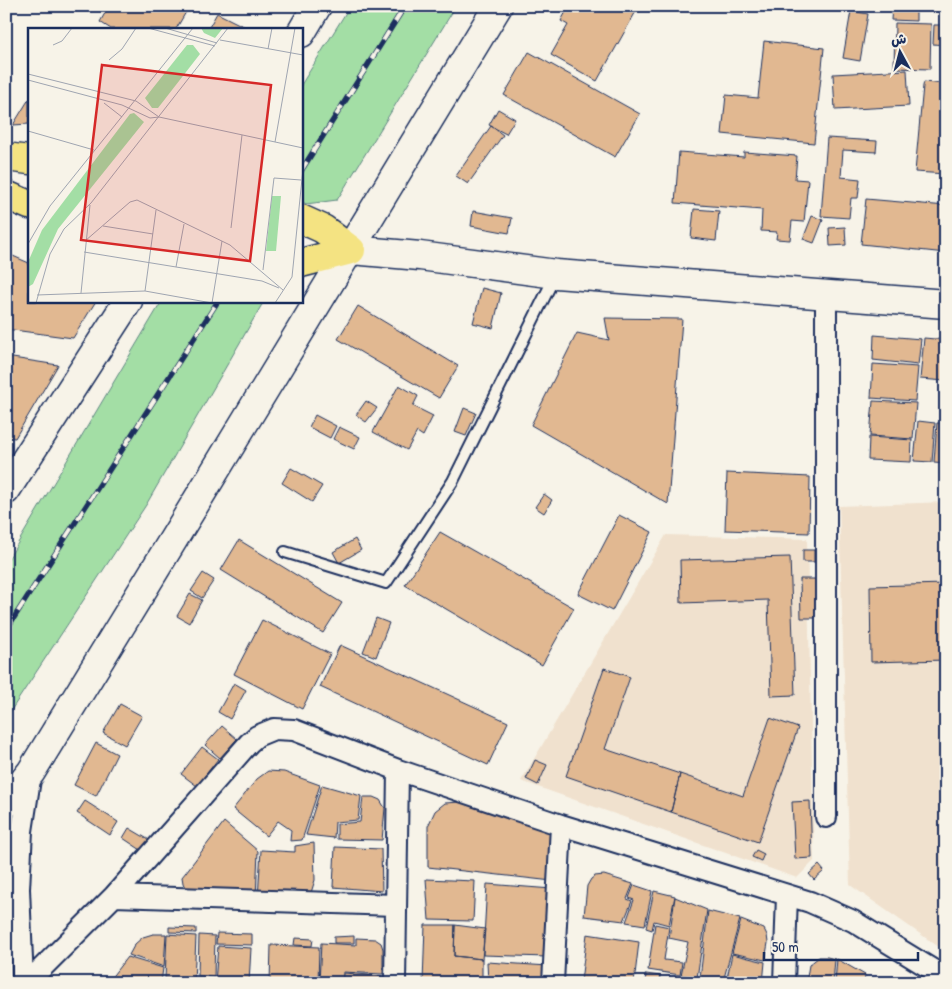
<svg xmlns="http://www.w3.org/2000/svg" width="952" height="989" font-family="'Patrick Hand','Playpen Sans Arabic',sans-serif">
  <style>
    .built { fill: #f0e1ce }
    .green { fill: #a3dea5; stroke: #5f8682 }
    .building { fill: #e1b891; stroke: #1b2f5e }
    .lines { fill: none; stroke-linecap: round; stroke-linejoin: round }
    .lane-casing { stroke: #1b2f5e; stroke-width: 14 }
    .street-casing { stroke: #1b2f5e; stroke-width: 24 }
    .secondary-casing { stroke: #1b2f5e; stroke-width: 31 }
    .primary-casing { stroke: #1b2f5e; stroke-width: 31 }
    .lane { stroke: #f7f3e8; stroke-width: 10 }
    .street { stroke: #f7f3e8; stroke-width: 20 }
    .secondary { stroke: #f7f3e8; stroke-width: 28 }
    .primary { stroke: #f4e382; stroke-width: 28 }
    .rail-casing { stroke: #1b2f5e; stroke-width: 5.5 }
    .rail { stroke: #f7f3e8; stroke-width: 4; stroke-dasharray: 11; stroke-linecap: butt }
    .inset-road { fill: none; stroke: #9fa5b1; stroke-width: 1 }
    .view { fill: #d62828; fill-opacity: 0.15; stroke: #d62828; stroke-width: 2.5 }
    .inset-edge { fill: none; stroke: #1b2f5e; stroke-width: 2.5 }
  </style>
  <rect width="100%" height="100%" fill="#f7f3e8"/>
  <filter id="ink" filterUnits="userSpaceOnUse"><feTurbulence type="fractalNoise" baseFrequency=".02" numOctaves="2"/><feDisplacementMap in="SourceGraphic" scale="10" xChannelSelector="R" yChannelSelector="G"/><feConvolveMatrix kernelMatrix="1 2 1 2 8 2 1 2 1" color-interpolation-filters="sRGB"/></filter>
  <g filter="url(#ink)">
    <path class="built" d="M946 502V952L850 885 839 506Z
      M666 535 807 539 814 861 797 878 521 781Z"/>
    <path class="green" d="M350 6H456L337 200 306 204 301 201V85Z
      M162 301H264L146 505 6 718V563Z"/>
    <path class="building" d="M109 6H177L186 12 176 29H111L100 22Z
      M569 6H639L597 81 551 55 568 25 561 21Z
      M892 6H916V21L891 20Z
      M851 11 868 14 860 61 843 58Z
      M217 13 249 29H208Z
      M895 23 931 24 930 69 894 68Z
      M934 25H946V45L933 44Z
      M764 41 824 48 814 143 722 134 726 95 758 98Z
      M529 52 640 114 615 157 504 95Z
      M907 70 909 106 835 110 833 74Z
      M944 71H946V174L915 172 923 86 924 82 943 84Z
      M29 99V124L13 125Z
      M498 109 515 119 506 134 489 125Z
      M491 126 503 135 468 184 456 176Z
      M827 138 877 141 876 152 843 150 841 177 860 179 858 198H851L849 218 821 216Z
      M679 152 744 157V152L797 156 795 179 808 180 804 222 792 221 790 240 776 239 777 232 761 231 762 210 675 203Z
      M866 199 946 206V253L861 244Z
      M694 209 719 211 716 241 691 238Z
      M473 211 512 218 509 233 471 226Z
      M812 216 823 220 814 243 803 239Z
      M845 227 846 245 830 246 829 228Z
      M6 253 29 263V301H96L73 338 6 329Z
      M482 288 501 293 493 328 473 323Z
      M358 306 458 366 439 398 338 339Z
      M605 318 682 319 668 504 531 425 577 333 609 340Z
      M874 335 921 339 918 365 873 360Z
      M924 338 946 340V381L920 379Z
      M6 357 58 365 15 438 6 437Z
      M873 364 918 367 915 401 871 398Z
      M399 385 418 396 413 406 433 416 423 436 417 432 407 450 373 432Z
      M366 401 377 408 366 422 356 415Z
      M873 401 916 403 913 439 870 436Z
      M464 408 476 413 466 436 455 432Z
      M315 415 336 426 330 438 309 427Z
      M918 421 935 423 932 462 914 461Z
      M937 423H946V463L934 462Z
      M339 427 360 437 354 449 333 439Z
      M869 437 912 440 911 462 868 460Z
      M291 468 322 486 312 502 282 483Z
      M727 473 810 477 809 533 725 530Z
      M544 494 552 500 544 513 535 507Z
      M619 515 652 532 612 611 578 594Z
      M440 532 574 608 542 665 405 585Z
      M355 539 361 550 339 563 333 552Z
      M239 540 342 603 323 633 221 570Z
      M803 550H814V562H803Z
      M790 557 795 695 771 696 768 600 681 603 680 560Z
      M203 573 214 580 202 598 191 591Z
      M800 579H816V618H801Z
      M946 584V660L871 662 870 586Z
      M190 594 202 600 189 623 177 616Z
      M376 618 389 623 376 657 363 652Z
      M262 620 330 654 302 709 234 674Z
      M340 645 508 722 488 765 320 687Z
      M604 668 630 677 605 749 680 774 671 812 566 776Z
      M234 683 246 690 230 719 218 712Z
      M120 704 142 716 125 745 103 733Z
      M770 718 798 728 758 842 671 812 680 774 743 796Z
      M222 726 237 739 220 758 205 745Z
      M96 743 117 754 96 796 74 785Z
      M202 747 218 759 197 786 181 774Z
      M535 760 547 765 538 785 526 779Z
      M268 771 284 772 320 785 302 840 290 841 291 830 278 821 266 836 233 809 257 779Z
      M322 785 361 796 358 820 335 822 334 838 306 835Z
      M363 797H373L380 800 385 808 382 840 337 839V824L360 822Z
      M85 801 118 822 110 835 77 813Z
      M810 801 812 858 795 859 792 802Z
      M460 802 558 835 561 882 428 867V826L435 811 445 803Z
      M224 822 258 851 256 898 186 890 183 883 182 877 186 872Z
      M129 828 151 841 144 852 123 838Z
      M314 843 315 880 309 899 258 898 261 850 295 852V846Z
      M335 847 381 849 382 891 333 887Z
      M756 850 764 854 761 861 752 857Z
      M819 865 824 871 814 880 809 874Z
      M604 875 633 884 627 899 632 901 624 921 584 916 587 886 591 879 595 876Z
      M426 879 475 881 473 921 429 920Z
      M487 884 552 889 547 957 483 955Z
      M634 885 652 891 645 925 626 922 634 900 629 898Z
      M654 891 675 896 669 925 654 921 652 930 646 928Z
      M675 897 707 910 697 978 681 975 688 942 669 938Z
      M708 911 740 919 724 978H700Z
      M741 920 764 929 767 935 768 943 765 960 732 953Z
      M655 924 669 927 664 960 682 962 680 975 648 970Z
      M425 925H455L454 956 482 959V983H423Z
      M455 925 485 929 482 959 454 956Z
      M169 927 196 928V933L169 932Z
      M217 933 252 934V945L216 944Z
      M153 934H166L164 967 129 955 135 944 143 937Z
      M167 934 196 936 194 983H179V978H165Z
      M587 934 639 942 634 983H597L581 981Z
      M199 935 215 936 214 977 198 976Z
      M354 936V943H334V937Z
      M295 938 313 939 312 946 294 945Z
      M356 938 375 939 381 943 383 949V974L343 972 342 983H319L321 943 356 945Z
      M271 945 319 947 318 983H270Z
      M218 946 251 948 249 983H215Z
      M732 954 765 962 763 983 727 978Z
      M127 957 163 968 161 983H107Z
      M819 957H827L835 959 833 983H806L809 965Z
      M837 959 865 975 864 983H835Z
      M487 962 548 966 545 983H488Z
      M344 973 382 976V983H344Z
      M646 974 660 976 659 983H645Z"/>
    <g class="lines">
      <defs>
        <path id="lane" d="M285 552 386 583 453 481 555 276"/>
        <path id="street" d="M826 295V817
          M114 896 396 905
          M23 983 19 889 22 831 31 773
          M27 983 114 896 249 743 257 736 274 729 294 730 398 770 561 825 810 902 853 921 946 978
          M395 983 398 770
          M553 983 561 825
          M784 983 787 895"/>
        <path id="secondary" d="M301 33 317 6
          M351 250 420 256 556 274 946 304
          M6 490 128 301
          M6 803 31 772C187 517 344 263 498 6"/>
        <path id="primary" d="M6 157 29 160
          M6 195 29 205
          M301 219 323 229 351 250
          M301 263 351 250"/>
      </defs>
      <use href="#lane" class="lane-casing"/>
      <use href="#street" class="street-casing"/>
      <use href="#secondary" class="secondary-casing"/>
      <use href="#primary" class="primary-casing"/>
      <use href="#lane" class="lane"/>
      <use href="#street" class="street"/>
      <use href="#secondary" class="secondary"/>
      <use href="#primary" class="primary"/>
      <defs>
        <path id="rail" d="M301 171 405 6
          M6 630 218 301"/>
      </defs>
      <use href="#rail" class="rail-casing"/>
      <use href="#rail" class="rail"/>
    </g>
  </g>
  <g transform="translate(28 28)">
    <rect width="275" height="275" fill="#f7f3e8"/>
    <path d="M195 0 187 10 176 5 173 0ZM159 17H165L172 26 130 80H124L117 70ZM106 85 116 94 30 201 5 256 0 259V234L14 202 102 86ZM244 168H253L248 223H238Z" fill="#a3dea5"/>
    <path class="inset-road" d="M120 0 187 18M137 0 189 15M192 12 275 27M25 17 34 13 44 0M240 21 244 0M81 32 94 21 108 0M0 46 108 73 131 89 275 120M0 52 94 77 122 90 131 89M76 75 94 89M0 103 66 122M247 114 267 0M75 198 125 206M203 200 214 107M57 213 102 174 109 172 202 217 255 262M0 216 22 178 165 0M56 224 234 253 251 260M148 239 156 196M235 242 246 150 273 152M117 263 128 182M53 265 62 177M9 267 117 263 184 275M8 275 22 226 36 201 63 175 200 0M184 275 194 213M247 275 264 249 275 141"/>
    <path class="view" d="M74 37 243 57 222 233 53 212Z"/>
    <rect width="275" height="275" class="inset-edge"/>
  </g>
  <rect width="952" height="989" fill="none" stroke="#f7f3e8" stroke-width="25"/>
  <rect x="12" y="12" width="927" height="964" fill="none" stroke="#1b2f5e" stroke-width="2" filter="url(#ink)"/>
  <g transform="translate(900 52) rotate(353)" stroke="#f7f3e8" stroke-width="4" paint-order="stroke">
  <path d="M0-4L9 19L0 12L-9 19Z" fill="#1b2f5e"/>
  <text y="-8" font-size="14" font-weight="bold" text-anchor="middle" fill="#1b2f5e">ش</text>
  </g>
  <path d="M764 952v8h154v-8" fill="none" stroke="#1b2f5e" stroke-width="2.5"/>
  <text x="772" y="952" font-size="15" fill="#1b2f5e" stroke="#f7f3e8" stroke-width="4" paint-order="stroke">50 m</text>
</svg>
